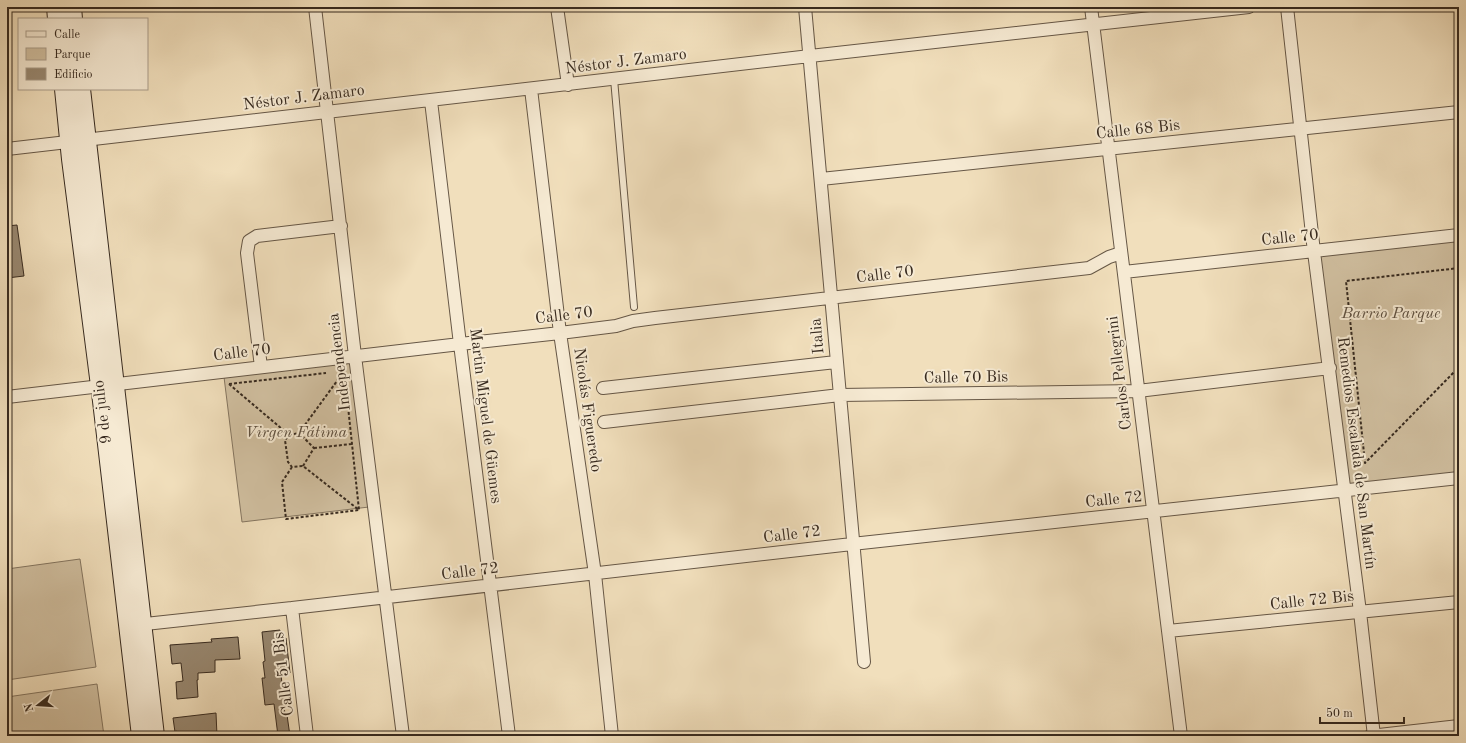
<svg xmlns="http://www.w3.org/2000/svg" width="1466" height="743" font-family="'Old Standard TT',serif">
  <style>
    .green { fill: #d1c0a1; stroke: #847560 }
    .building { fill: #988871; stroke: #372a1f }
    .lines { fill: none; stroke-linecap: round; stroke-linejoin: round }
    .lane-casing { stroke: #665746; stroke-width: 8 }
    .street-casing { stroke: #665746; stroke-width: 14 }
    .secondary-casing { stroke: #372a1f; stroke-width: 20 }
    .path { stroke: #372a1f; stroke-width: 2; stroke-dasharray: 3 2; stroke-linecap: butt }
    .lane { stroke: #f6ead3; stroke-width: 6 }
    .street { stroke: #f6ead3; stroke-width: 12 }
    .secondary { stroke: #f6ead3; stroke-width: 18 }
    .labels { text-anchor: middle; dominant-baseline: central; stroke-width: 4; stroke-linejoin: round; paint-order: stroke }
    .street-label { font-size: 16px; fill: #372a1f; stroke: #f6ead3 }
    .park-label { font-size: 16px; font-style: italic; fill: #5e5040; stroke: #f6ead3 }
  </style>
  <rect width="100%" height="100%" fill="#f1dfbc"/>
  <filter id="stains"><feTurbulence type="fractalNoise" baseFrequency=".005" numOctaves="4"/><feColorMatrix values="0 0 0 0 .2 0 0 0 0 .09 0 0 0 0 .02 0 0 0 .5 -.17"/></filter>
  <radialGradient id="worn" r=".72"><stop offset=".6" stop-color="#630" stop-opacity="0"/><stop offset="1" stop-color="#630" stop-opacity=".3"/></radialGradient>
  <path class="green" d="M1459 235V478L1345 491 1314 252Z
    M352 360 369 507 242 522 224 377Z
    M80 559 96 667 7 680V569Z
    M97 684 104 736H7V697Z"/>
  <path class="building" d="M17 225 24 276 7 278V226Z
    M280 630 281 639 286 638 290 673 281 674 285 715H287L290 736H278L274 704 265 705 262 678H265L263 662 265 661 262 632Z
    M238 637 240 659 215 660V672L198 673V680H197L198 697 177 699 176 682 183 681 181 663 172 664 170 645 212 642 211 639Z
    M216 713 217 736H178L177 731 175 732 173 718Z"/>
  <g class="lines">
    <defs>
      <path id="lane" d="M614 79 634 307"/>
      <path id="street" d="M315 7 355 356 403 736
        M557 7 568 85
        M805 7 864 662
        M1091 7 1181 736
        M1287 7 1314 252 1360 612 1374 736
        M531 89 560 333 595 574 612 736
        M431 101 460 344 509 736
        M7 149 810 56 1249 7
        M821 179 1459 112
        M1124 272 1459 235
        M261 367 247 253 249 241 257 236 341 226
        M603 388 836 362
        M7 397 460 344 560 333 616 326 633 321 655 318 1089 268 1109 257 1121 253
        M604 422 840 395 1138 391 1330 368
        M292 608 307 736
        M136 625 292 608 852 544 1459 478
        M1168 631 1459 602
        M1370 736 1459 726"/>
      <path id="secondary" d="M56 7 57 19
        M72 7 73 19
        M64 89 71 159 102 401 141 736
        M81 89 155 736"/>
    </defs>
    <use href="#lane" class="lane-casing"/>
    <use href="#street" class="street-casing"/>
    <use href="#secondary" class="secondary-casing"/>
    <path class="path" d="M1459 268 1346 281 1365 463 1459 367
      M229 384 326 373
      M229 384 289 435
      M347 397 359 510
      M299 433 345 370
      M314 448 352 444
      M303 466 314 448 299 433 289 435 285 440 288 462 292 467 303 466 359 510
      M292 467 282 482 286 519 359 510"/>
    <use href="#lane" class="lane"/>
    <use href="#street" class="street"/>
    <use href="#secondary" class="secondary"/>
  </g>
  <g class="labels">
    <g class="street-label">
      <text transform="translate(626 62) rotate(-7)">Néstor J. Zamaro</text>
      <text transform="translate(304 98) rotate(-7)">Néstor J. Zamaro</text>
      <text transform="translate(1138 130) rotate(-6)">Calle 68 Bis</text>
      <text transform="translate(1290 238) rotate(-6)">Calle 70</text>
      <text transform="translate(885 275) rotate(-7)">Calle 70</text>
      <text transform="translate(564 316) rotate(-7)">Calle 70</text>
      <text transform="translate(818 336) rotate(-95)">Italia</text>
      <text transform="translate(242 353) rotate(-7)">Calle 70</text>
      <text transform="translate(340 362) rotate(-97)">Independencia</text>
      <text transform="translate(1120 373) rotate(-97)">Carlos Pellegrini</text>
      <text transform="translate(966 378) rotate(-1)">Calle 70 Bis</text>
      <text transform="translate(587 410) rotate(82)">Nicolás Figueredo</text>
      <text transform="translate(103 412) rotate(-97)">9 de julio</text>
      <text transform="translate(485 416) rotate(83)">Martin Miguel de Güemes</text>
      <text transform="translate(1356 453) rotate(83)">Remedios Escalada de San Martín</text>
      <text transform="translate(1114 500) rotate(-6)">Calle 72</text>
      <text transform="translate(792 535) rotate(-7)">Calle 72</text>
      <text transform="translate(470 572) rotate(-7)">Calle 72</text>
      <text transform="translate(1312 601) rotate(-6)">Calle 72 Bis</text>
      <text transform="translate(284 674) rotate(-97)">Calle 51 Bis</text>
    </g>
    <g class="park-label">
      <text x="1391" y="314">Barrio Parque</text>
      <text x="296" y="433">Virgen Fátima</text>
    </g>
  </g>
  <rect width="1466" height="743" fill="none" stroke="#f1dfbc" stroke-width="24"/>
  <rect x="8" y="8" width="1450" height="727" fill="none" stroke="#372a1f" stroke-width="2"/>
  <rect x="12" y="12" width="1442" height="719" fill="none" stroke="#372a1f"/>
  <rect x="18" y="18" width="130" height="72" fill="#f6ead3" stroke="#aa9d8b"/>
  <rect x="26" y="31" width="20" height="6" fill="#f6ead3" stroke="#aa9d8b"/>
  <text x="54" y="38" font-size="12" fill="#372a1f">Calle</text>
  <rect x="26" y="48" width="20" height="12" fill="#d1c0a1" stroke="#aa9d8b"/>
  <text x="54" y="58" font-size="12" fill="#372a1f">Parque</text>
  <rect x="26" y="68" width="20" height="12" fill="#988871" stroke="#aa9d8b"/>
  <text x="54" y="78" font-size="12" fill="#372a1f">Edificio</text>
  <g transform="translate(38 705) rotate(253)" stroke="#f6ead3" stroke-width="3" paint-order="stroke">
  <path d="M0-3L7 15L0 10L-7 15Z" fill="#372a1f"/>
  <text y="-6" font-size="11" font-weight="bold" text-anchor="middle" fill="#372a1f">N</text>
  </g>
  <path d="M1320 717v6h84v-6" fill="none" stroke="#372a1f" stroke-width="2"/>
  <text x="1326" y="717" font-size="12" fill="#372a1f" stroke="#f6ead3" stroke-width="3" paint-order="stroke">50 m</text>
  <rect width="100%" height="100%" filter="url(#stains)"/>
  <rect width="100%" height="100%" fill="url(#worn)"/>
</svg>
